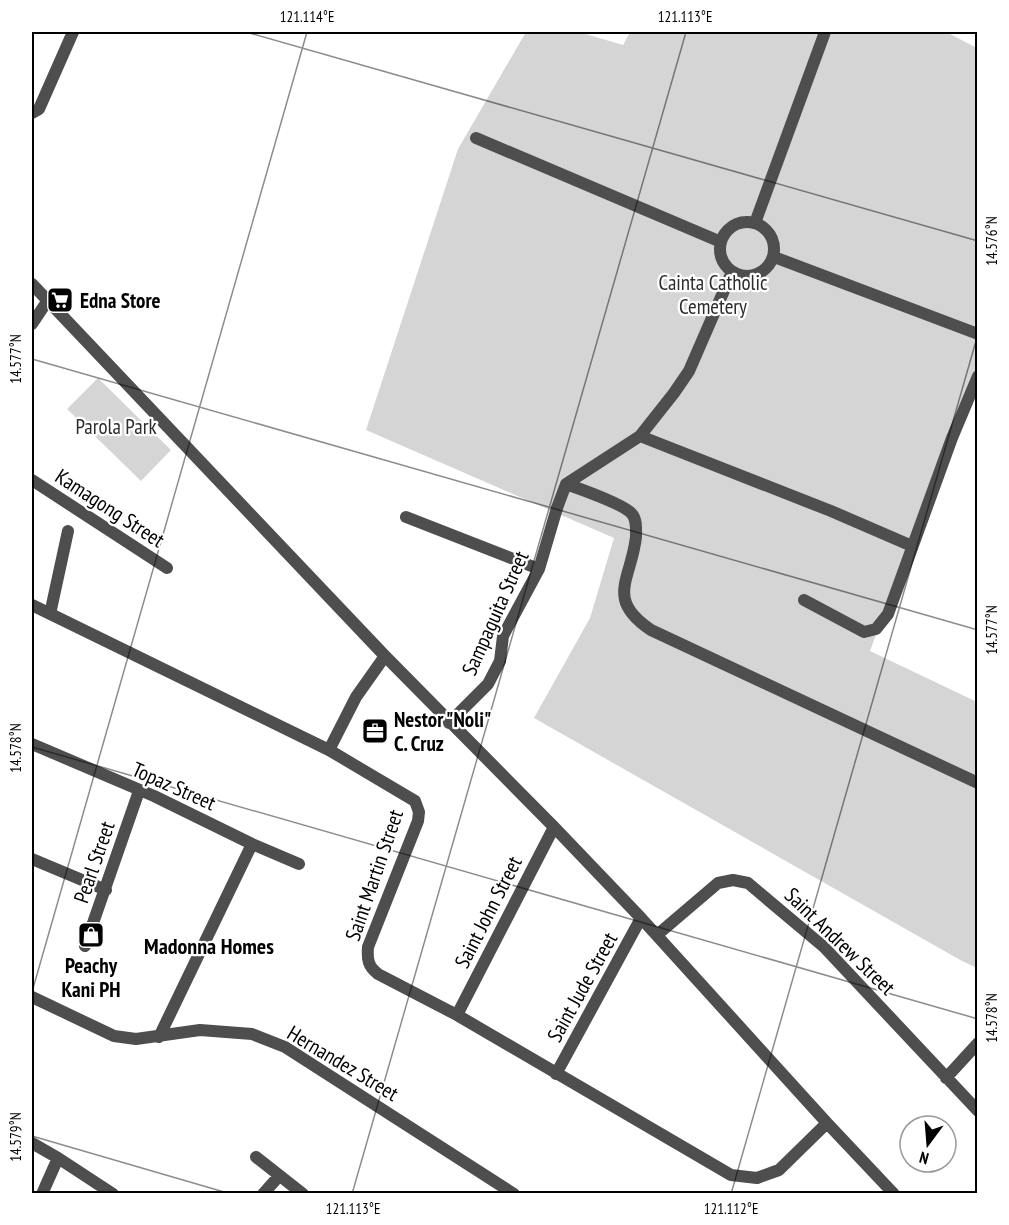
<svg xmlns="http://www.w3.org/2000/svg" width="1009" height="1225" font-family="'PT Sans Narrow',sans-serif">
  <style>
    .green { fill: #d5d5d5 }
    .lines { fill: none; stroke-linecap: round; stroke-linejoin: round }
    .service { stroke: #4e4e4e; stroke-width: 12 }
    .pedestrian { stroke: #4e4e4e; stroke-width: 12 }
    .minor { stroke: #4e4e4e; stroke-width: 12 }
    .ticks { fill: none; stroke: #000; stroke-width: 1.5; stroke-opacity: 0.45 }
    .labels { text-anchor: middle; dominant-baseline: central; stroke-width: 4.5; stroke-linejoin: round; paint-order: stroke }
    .park-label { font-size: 21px; fill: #2c2c2c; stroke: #fff }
    .poi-label { font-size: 21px; font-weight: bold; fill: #000; stroke: #fff; text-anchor: start }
    .street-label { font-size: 21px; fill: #000; stroke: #fff }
    .neighbourhood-label { font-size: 22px; font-weight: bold; fill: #000; stroke: #fff }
    .neatline { fill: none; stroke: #000; stroke-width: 2 }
    .ticks-label { font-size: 15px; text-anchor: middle; fill: #000 }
  </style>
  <rect width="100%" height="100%" fill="#fff"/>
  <path class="green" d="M526 32H579L623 45 630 32H946L977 48V367L937 469 870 651 977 702V968L962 961 534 718 590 618 614 538 366 430 458 149Z
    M98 378 171 450 141 481 67 409Z"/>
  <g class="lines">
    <path class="service" d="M476 138 721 242
      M720 249a27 27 0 1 1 54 0a27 27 0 1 1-54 0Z
      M755 223 825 32
      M774 257 978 334
      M640 436 831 511 912 546
      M566 484C580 489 624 504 632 514 637 520 636 530 636 537 631 580 605 599 651 630L978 783
      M557 508 566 484 640 436 674 393 689 371 732 272
      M804 600 864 632 876 629 888 614 952 438 978 376"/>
    <path class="pedestrian" d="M32 480 167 568"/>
    <path class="minor" d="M32 113 39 109 73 32
      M32 284 385 656 554 827 641 918 827 1123 894 1194
      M32 324 48 300
      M406 517 539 569
      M32 605 329 750 415 801 419 812 418 821 368 947C367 960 368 966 378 974L457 1015 731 1175 757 1178 779 1170 827 1123
      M50 614 68 531
      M449 723 488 684 500 661 503 636 539 569 557 508
      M32 744 154 796 252 844 299 864
      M329 750 356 697 385 656
      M32 859 106 890
      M657 935 718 883 733 880 748 883 824 947 978 1111
      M85 946 139 791
      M32 997 114 1036 136 1039 200 1030 252 1034 285 1047 514 1194
      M457 1015 554 827
      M159 1037 252 844
      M556 1074 641 918
      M946 1078 978 1043
      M32 1143 58 1158 113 1194
      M256 1157 303 1194
      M42 1194 58 1158
      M263 1194 279 1176"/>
  </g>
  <path class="ticks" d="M246 32 978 241M32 359 978 630M32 747 978 1019M32 992 307 32M32 1136 231 1194M352 1194 686 32M731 1194 978 334"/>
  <defs>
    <symbol id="supermarket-square" viewBox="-11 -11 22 22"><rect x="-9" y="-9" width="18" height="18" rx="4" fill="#000" stroke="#fff"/><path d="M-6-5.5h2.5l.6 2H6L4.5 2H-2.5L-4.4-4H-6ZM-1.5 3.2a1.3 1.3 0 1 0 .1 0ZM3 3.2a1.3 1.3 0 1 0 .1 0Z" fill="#fff"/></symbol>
    <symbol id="office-square" viewBox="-11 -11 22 22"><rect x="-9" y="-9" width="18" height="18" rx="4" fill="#000" stroke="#fff"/><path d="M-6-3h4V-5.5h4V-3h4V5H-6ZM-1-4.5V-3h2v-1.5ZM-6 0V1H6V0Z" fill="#fff"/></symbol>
    <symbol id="shop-square" viewBox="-11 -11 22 22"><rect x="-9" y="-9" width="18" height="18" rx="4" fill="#000" stroke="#fff"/><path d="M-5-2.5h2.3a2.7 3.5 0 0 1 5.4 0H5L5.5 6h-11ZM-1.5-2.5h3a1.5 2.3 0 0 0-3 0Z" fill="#fff"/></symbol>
  </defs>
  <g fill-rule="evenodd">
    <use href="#supermarket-square" x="45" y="285" width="30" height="30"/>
    <use href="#office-square" x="360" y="716" width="30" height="30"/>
    <use href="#shop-square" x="76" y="920" width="30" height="30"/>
  </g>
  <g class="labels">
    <g class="park-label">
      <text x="713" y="282">Cainta Catholic<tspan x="713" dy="24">Cemetery</tspan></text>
      <text x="116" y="426">Parola Park</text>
    </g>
    <g class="poi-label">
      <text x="80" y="300">Edna Store</text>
      <text x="394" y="719">Nestor "Noli"<tspan x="394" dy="24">C. Cruz</tspan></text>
      <text x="91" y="965" text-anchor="middle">Peachy<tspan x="91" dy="24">Kani PH</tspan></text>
    </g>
    <g class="street-label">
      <text transform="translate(110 508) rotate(33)">Kamagong Street</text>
      <text transform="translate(495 613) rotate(-66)">Sampaguita Street</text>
      <text transform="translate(174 786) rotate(24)">Topaz Street</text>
      <text transform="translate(94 862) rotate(-71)">Pearl Street</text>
      <text transform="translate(374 875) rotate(-71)">Saint Martin Street</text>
      <text transform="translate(488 912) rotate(-63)">Saint John Street</text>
      <text transform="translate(840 941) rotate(44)">Saint Andrew Street</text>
      <text transform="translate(582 987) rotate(-61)">Saint Jude Street</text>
      <text transform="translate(343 1063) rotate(31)">Hernandez Street</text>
    </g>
    <g class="neighbourhood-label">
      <text x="209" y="946">Madonna Homes</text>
    </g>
  </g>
  <rect width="1009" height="1225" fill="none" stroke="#ffffff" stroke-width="66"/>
  <g transform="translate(928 1144) rotate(196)"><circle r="28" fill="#ffffff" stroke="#999999" stroke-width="1.5"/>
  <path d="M0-4.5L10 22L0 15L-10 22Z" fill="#000000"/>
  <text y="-9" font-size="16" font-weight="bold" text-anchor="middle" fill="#000000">N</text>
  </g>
  <rect x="33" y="33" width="943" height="1159" class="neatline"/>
  <g class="ticks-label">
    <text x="307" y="22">121.114°E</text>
    <text x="685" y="22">121.113°E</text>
    <text transform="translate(992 241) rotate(-90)" y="5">14.576°N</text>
    <text transform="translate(16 359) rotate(-90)" y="5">14.577°N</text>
    <text transform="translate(992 630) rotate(-90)" y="5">14.577°N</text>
    <text transform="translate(16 748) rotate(-90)" y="5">14.578°N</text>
    <text transform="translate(992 1018) rotate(-90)" y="5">14.578°N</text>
    <text transform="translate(16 1137) rotate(-90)" y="5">14.579°N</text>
    <text x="353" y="1214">121.113°E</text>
    <text x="731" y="1214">121.112°E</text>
  </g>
</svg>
